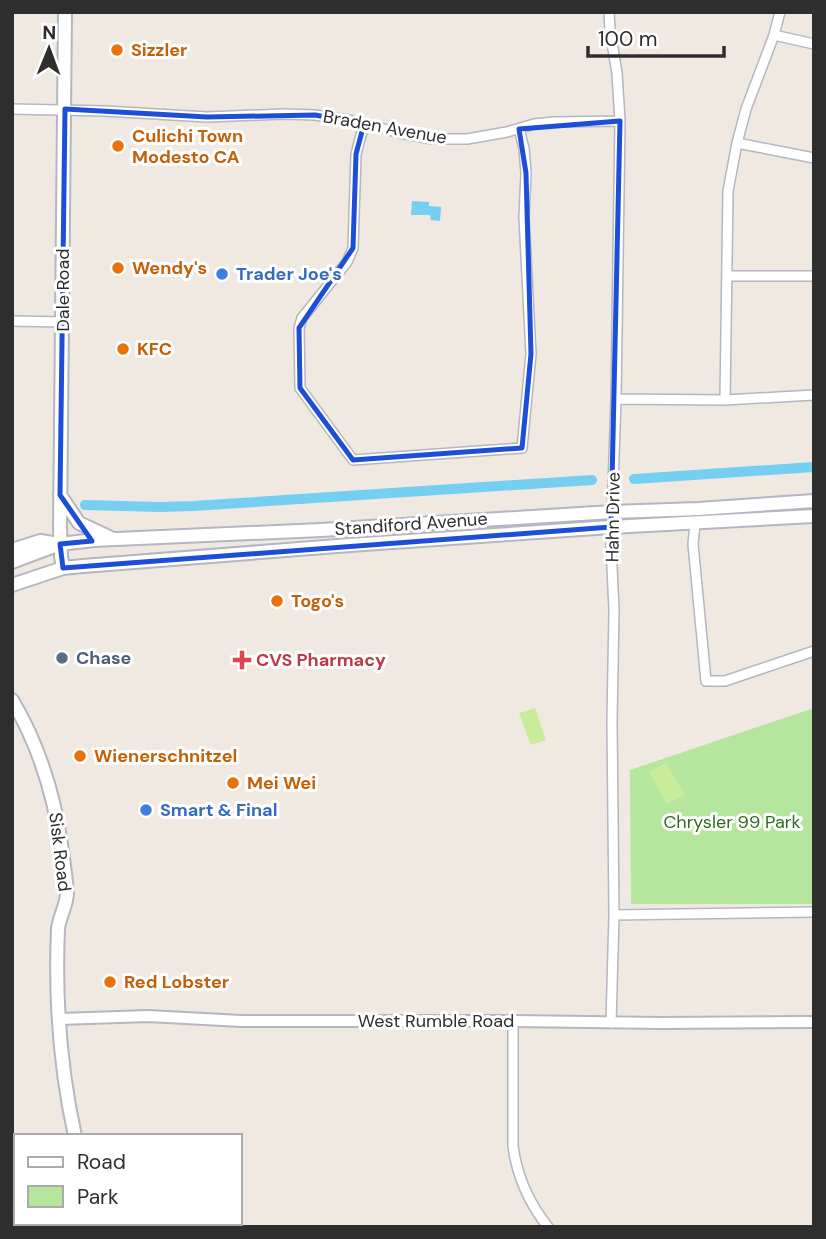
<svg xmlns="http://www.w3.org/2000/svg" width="826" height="1239" font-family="'DM Sans',sans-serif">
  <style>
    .green { fill: #b6e59e }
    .pitch { fill: #c9ec9a }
    .water { fill: #75cff0 }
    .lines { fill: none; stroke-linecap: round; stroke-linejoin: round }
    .canal { stroke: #75cff0; stroke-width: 10 }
    .minor-casing { stroke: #b4b7c1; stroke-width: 12 }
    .tertiary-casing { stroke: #b4b7c1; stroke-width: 14 }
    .secondary-casing { stroke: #b4b7c1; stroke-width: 16 }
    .motorway-casing { stroke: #c9c9c9; stroke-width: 19 }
    .minor { stroke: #fff; stroke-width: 9 }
    .tertiary { stroke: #fff; stroke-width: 10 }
    .secondary { stroke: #fff; stroke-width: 12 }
    .motorway { stroke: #ffa35c; stroke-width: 16 }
    .marked { fill: none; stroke: #1d4ed8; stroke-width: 5; stroke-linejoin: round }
    .food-dot { fill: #e8710a; stroke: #fff; stroke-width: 2.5 }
    .shop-dot { fill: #3f7fe0; stroke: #fff; stroke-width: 2.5 }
    .service-dot { fill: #5c6f8a; stroke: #fff; stroke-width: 2.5 }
    .health-dot { fill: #e0444e; stroke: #fff; stroke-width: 2.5 }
    .labels { text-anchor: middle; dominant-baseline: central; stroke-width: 6; stroke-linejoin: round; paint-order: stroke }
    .food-label { font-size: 18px; font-weight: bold; fill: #c56008; stroke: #fff; text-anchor: start }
    .street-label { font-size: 18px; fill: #2e2e2e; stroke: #fff }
    .shop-label { font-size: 18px; font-weight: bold; fill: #366cbe; stroke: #fff; text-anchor: start }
    .service-label { font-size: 18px; font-weight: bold; fill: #4e5e75; stroke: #fff; text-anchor: start }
    .health-label { font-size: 18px; font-weight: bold; fill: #be3a42; stroke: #fff; text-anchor: start }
    .park-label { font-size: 18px; fill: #2c6e1b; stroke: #fff }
  </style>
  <rect width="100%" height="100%" fill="#efe9e1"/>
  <path class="green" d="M814 708V904H631L630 770Z"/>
  <path class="pitch" d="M535 708 546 740 531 745 519 713Z
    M666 763 685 795 667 804 649 772Z"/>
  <path class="water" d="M412 201 429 202V206L441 207 440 221 431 220 430 215H411Z"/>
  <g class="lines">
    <path class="canal" d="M634 479 814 467
      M85 505 160 507 193 506 592 480"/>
    <defs>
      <path id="minor" d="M609 12 610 31 617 73 620 121 616 399 611 545 614 610 612 721 614 915 611 1023
        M774 35 814 44
        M12 109 105 111 207 117 284 114 315 115 349 120 400 133 432 139H467L507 132 534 124 555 122 620 121
        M364 124 356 154 353 248 347 262 302 318 299 328 300 388 353 460 522 448 531 354 524 217 526 173 524 148 519 129
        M737 143 814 158
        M727 276H814
        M12 321 62 322
        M616 399 725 400 814 395
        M725 400 728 191 737 143 746 109 774 35 780 12
        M695 524 693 544 706 681H725L814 651
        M614 915 814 912
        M513 1021V1146C517 1177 529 1203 548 1227"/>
      <path id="tertiary" d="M59 1019 148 1016 241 1021H513L661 1023 814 1022"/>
      <path id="secondary" d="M60 495 79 523 111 538
        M12 550 40 541 59 544
        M12 562 60 544 94 540 321 530 612 512 698 509 814 501
        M63 568 61 556 60 528 65 12
        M12 585 63 568 83 566 350 545 611 527 814 516
        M12 700C40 747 55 797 62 851 64 865 66 879 67 893 67 905 59 917 58 929 55 998 60 1068 75 1136
        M103 1223 104 1227"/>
      <path id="motorway" d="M12 1182 16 1188
        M12 1218 16 1222
        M37 1223 39 1227"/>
    </defs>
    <use href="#minor" class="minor-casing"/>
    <use href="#tertiary" class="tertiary-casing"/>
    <use href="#secondary" class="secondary-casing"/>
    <use href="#motorway" class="motorway-casing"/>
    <use href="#minor" class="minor"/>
    <use href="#tertiary" class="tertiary"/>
    <use href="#secondary" class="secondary"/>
    <use href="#motorway" class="motorway"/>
  </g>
  <path class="marked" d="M65 109 207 117 315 115 364 124 356 154 353 248 299 328 300 388 353 460 522 448 531 354 526 173 519 129 620 121 611 527 63 568 60 544 92 541 60 495Z"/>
  <g class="food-dot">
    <circle cx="117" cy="50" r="7"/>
    <circle cx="118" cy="146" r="7"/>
    <circle cx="118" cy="268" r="7"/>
    <circle cx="123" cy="349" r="7"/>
    <circle cx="277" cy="601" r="7"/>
    <circle cx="80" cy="756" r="7"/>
    <circle cx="233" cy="783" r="7"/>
    <circle cx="110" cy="982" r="7"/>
  </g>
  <g class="shop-dot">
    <circle cx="222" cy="274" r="7"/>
    <circle cx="146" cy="810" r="7"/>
  </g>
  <circle class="service-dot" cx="62" cy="658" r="7"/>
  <path class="health-dot" d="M238.5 649.5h7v7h7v7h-7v7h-7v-7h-7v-7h7z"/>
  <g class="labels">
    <g class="food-label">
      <text x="131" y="50">Sizzler</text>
      <text x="132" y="136">Culichi Town<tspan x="132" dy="21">Modesto CA</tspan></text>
      <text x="132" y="268">Wendy's</text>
      <text x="137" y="349">KFC</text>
      <text x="291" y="601">Togo's</text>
      <text x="94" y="756">Wienerschnitzel</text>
      <text x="247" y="783">Mei Wei</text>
      <text x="124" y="982">Red Lobster</text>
    </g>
    <g class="street-label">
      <text transform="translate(385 127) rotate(10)">Braden Avenue</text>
      <text transform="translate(63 290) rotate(-90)">Dale Road</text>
      <text transform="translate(613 517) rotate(-89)">Hahn Drive</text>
      <text transform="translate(411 524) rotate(-4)">Standiford Avenue</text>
      <text transform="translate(60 852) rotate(83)">Sisk Road</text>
      <text x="436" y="1021">West Rumble Road</text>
    </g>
    <g class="shop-label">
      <text x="236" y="274">Trader Joe's</text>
      <text x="160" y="810">Smart &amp; Final</text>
    </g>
    <g class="service-label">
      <text x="76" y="658">Chase</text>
    </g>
    <g class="health-label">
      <text x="256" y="660">CVS Pharmacy</text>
    </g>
    <g class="park-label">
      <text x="732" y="822">Chrysler 99 Park</text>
    </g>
  </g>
  <rect width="826" height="1239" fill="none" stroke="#2e2e2e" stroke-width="28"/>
  <rect x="14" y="1134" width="228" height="91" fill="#ffffff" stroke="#ababab" stroke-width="2"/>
  <rect x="28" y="1157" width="35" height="10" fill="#ffffff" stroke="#ababab" stroke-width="2"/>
  <text x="77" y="1169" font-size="21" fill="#2e2e2e">Road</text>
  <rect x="28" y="1186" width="35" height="21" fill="#b6e59e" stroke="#ababab" stroke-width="2"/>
  <text x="77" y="1204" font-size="21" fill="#2e2e2e">Park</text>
  <g transform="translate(49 49) rotate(1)" stroke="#ffffff" stroke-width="5" paint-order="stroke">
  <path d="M0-5L12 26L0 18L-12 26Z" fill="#2e2e2e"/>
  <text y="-10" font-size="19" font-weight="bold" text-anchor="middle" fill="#2e2e2e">N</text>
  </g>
  <path d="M588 46v10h136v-10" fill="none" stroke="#2e2e2e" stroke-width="3.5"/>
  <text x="598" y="46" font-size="21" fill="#2e2e2e" stroke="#ffffff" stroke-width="5" paint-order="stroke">100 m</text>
</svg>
